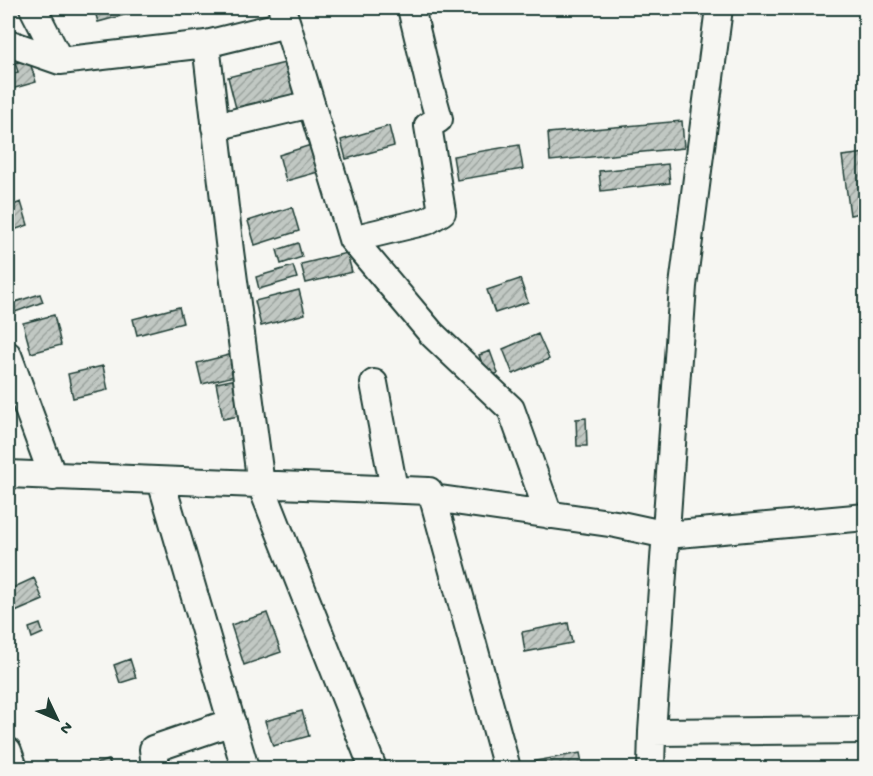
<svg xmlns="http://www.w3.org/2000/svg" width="873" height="776" font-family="'Gochi Hand',sans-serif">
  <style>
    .building { fill: url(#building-hatch); stroke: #1f3d34; stroke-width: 1.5 }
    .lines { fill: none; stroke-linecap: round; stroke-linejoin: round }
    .minor-casing { stroke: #1f3d34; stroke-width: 30 }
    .minor { stroke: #f6f6f2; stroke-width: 26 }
  </style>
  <defs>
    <pattern id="building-hatch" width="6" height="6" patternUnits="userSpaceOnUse" patternTransform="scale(1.5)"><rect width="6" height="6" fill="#c1c8c3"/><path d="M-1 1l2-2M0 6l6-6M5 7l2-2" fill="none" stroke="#9ca49f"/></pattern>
  </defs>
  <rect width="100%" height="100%" fill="#f6f6f2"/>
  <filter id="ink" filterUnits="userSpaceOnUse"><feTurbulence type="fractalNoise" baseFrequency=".0167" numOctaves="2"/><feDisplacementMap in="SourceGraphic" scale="12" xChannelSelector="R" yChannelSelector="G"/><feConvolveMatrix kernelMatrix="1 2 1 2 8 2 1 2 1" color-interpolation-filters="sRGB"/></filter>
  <g filter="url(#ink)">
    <path class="building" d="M51 8H71L53 12Z
      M94 8H143V10L98 22Z
      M29 59 36 82 8 90V75L18 72 15 63Z
      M289 62 298 102 238 116 228 77Z
      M682 121 684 148 550 161 548 133Z
      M389 126 394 146 346 159 341 140Z
      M311 145 318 172 286 181 279 155Z
      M519 145 523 169 457 180 453 156Z
      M866 153V212L850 215 842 156Z
      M668 164 670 183 601 191 599 171Z
      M21 202 28 225 8 232V207Z
      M292 207 299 231 255 245 248 221Z
      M298 243 302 257 281 264 277 250Z
      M347 253 352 272 306 283 301 264Z
      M293 266 297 278 259 289 256 277Z
      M520 279 528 302 495 313 487 290Z
      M299 290 305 314 261 326 255 301Z
      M40 294 43 302 15 312 12 303Z
      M179 307 183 323 137 335 133 319Z
      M54 315 61 345 31 353 23 323Z
      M538 334 549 359 513 374 503 349Z
      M490 351 498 373 487 377 479 355Z
      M233 354 238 375 202 384 197 363Z
      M103 366 108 390 73 398 68 374Z
      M237 379 244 415 223 419 216 383Z
      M586 418 587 446H577L576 419Z
      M34 578 43 600 8 615V590Z
      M267 613 281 652 244 665 231 625Z
      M568 623 572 643 525 652 522 632Z
      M40 624 43 633 32 638 29 628Z
      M130 659 136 678 120 683 114 665Z
      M302 711 309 736 273 746 265 721Z
      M580 753 583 768H536L535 761Z
      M109 760 112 768H79Z"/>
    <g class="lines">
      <defs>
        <path id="minor" d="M287 24 352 239 427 221 442 212 428 126 439 119 429 83 411 8
          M8 43 60 61 33 8
          M206 44 230 251 261 485 373 768
          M60 61 206 44 287 24 282 9
          M215 127 311 104
          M352 239 432 334 511 409 549 515
          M8 355 53 477
          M374 383 394 489
          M8 474 429 491 433 498 616 524 667 535 866 517
          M161 481 245 768
          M433 498 507 768
          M652 732 866 730
          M8 751 14 768
          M155 768 153 749 232 722
          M651 768 652 732 683 286 719 8"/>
      </defs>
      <use href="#minor" class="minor-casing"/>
      <use href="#minor" class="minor"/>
    </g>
  </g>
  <rect width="873" height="776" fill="none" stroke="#f6f6f2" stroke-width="30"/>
  <rect x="15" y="15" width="843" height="746" fill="none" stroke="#1f3d34" stroke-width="2" filter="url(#ink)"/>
  <g transform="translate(57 719) rotate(134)" stroke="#f6f6f2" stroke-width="4.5" paint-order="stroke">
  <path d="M0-4.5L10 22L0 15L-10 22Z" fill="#1f3d34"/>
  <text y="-9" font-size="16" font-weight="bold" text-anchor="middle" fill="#1f3d34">N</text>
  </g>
</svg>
